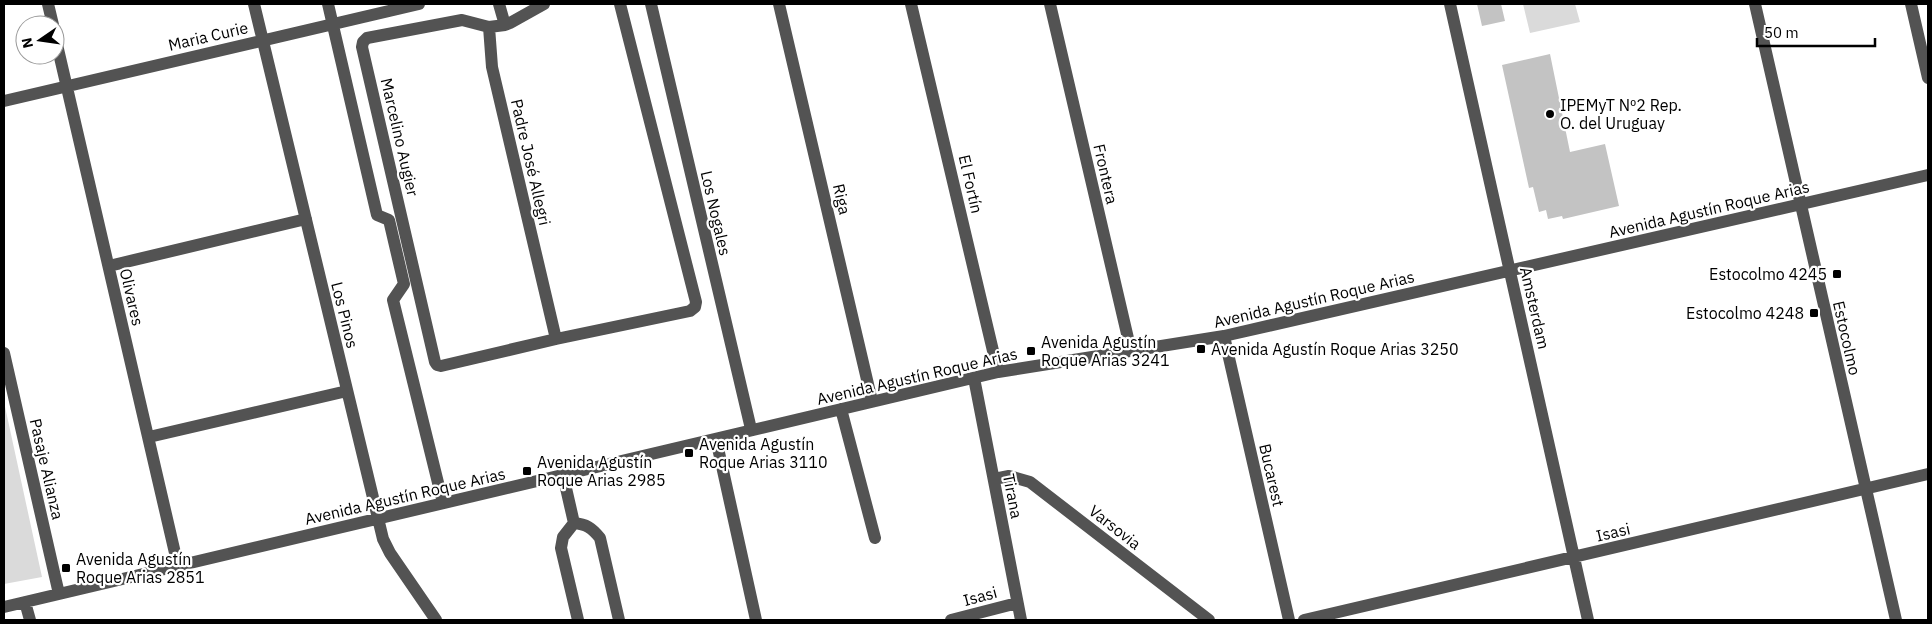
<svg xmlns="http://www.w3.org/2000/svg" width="1932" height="624" font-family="'IBM Plex Sans',sans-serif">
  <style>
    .green { fill: #dadada }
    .building { fill: #c3c3c3 }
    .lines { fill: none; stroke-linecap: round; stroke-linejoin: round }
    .minor { stroke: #535353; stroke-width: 12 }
    .poi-dot { fill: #000; stroke: #fff; stroke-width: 2 }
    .labels { text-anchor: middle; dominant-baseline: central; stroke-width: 4.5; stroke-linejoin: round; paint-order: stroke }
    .street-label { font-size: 16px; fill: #000; stroke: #fff }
    .poi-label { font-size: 16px; fill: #000; stroke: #fff; text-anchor: start }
  </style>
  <rect width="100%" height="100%" fill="#fff"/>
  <path class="green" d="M1523 4H1575L1580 22 1530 33Z
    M4 402 42 577 4 584Z"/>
  <path class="building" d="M1477 4H1501L1505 21 1482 26Z
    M1550 54 1570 152 1605 144 1619 206 1563 219 1562 216 1548 219 1546 210 1539 212 1533 187 1529 188 1502 65Z"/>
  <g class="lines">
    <path class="minor" d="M48 4 53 25
      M254 4 383 539 390 553 436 620
      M328 4 377 215 389 220 404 284 393 300 443 503
      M499 4 505 25 489 27 492 67 556 339
      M651 4 751 429
      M779 4 872 401
      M911 4 998 372
      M1050 4 1131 351
      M1450 4 1588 620
      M1755 4 1896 620
      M1911 4 1928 78
      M505 25 510 23 544 4
      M489 27 462 20 367 38 363 42 362 47 435 362 437 365 441 366 556 339 690 311 695 307 696 302 620 4
      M55 36 178 566
      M4 101 419 4
      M109 266 306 219
      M1224 336 1289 620
      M4 353 59 594
      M974 378 1021 620
      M841 409 875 538
      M149 437 347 391
      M716 439 756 620
      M563 475 574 523
      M994 479 1009 476 1030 482 1209 620
      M574 523C586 524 592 528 600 538L619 620
      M574 523 563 537 561 548 578 620
      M25 602 30 620
      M4 607 998 372 1224 336 1928 175
      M951 620 1017 603
      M1304 620 1928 474"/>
  </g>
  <g class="poi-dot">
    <circle cx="1550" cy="114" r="5"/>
    <rect x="1832" y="269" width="10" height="10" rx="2.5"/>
    <rect x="1809" y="308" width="10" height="10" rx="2.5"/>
    <rect x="1196" y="344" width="10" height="10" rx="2.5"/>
    <rect x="1026" y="346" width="10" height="10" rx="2.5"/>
    <rect x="684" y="448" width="10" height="10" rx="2.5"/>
    <rect x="522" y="466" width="10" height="10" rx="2.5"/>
    <rect x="61" y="563" width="10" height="10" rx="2.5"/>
  </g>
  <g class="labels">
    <g class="street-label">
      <text transform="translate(208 36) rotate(-13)">Maria Curie</text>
      <text transform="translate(400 137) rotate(77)">Marcelino Augier</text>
      <text transform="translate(531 162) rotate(77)">Padre José Allegri</text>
      <text transform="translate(1106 174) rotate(77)">Frontera</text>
      <text transform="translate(971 184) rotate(77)">El Fortín</text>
      <text transform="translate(842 199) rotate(77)">Riga</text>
      <text transform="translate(1709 209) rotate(-13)">Avenida Agustín Roque Arias</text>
      <text transform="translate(716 213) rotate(77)">Los Nogales</text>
      <text transform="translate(132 297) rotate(77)">Olivares</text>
      <text transform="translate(1314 299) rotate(-13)">Avenida Agustín Roque Arias</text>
      <text transform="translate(1535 308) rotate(77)">Amsterdam</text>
      <text transform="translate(345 315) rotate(76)">Los Pinos</text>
      <text transform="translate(1847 338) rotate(77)">Estocolmo</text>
      <text transform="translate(917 376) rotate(-13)">Avenida Agustín Roque Arias</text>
      <text transform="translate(47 469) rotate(77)">Pasaje Alianza</text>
      <text transform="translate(1272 475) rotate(77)">Bucarest</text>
      <text transform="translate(405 496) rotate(-13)">Avenida Agustín Roque Arias</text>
      <text transform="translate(1013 496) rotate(79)">Tirana</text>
      <text transform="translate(1115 527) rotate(38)">Varsovia</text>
      <text transform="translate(1613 532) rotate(-13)">Isasi</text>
      <text transform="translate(980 596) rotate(-15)">Isasi</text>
    </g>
    <g class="poi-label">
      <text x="1560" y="105">IPEMyT Nº2 Rep.<tspan x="1560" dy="18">O. del Uruguay</tspan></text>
      <text x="1827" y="274" text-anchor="end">Estocolmo 4245</text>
      <text x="1804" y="313" text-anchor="end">Estocolmo 4248</text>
      <text x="1041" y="342">Avenida Agustín<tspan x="1041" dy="18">Roque Arias 3241</tspan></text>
      <text x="1211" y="349">Avenida Agustín Roque Arias 3250</text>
      <text x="699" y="444">Avenida Agustín<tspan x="699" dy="18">Roque Arias 3110</tspan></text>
      <text x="537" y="462">Avenida Agustín<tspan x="537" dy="18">Roque Arias 2985</tspan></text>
      <text x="76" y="559">Avenida Agustín<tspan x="76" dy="18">Roque Arias 2851</tspan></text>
    </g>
  </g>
  <rect width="1932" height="624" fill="none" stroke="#000000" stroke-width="10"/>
  <g transform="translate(40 40) rotate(257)"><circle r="24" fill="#ffffff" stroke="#999999"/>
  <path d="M0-4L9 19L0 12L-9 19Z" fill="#000000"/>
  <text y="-8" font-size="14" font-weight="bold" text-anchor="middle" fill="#000000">N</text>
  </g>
  <path d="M1757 38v8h118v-8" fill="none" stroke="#000000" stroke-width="2.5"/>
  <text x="1764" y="38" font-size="15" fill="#000000" stroke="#ffffff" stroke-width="4" paint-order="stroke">50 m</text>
</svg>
